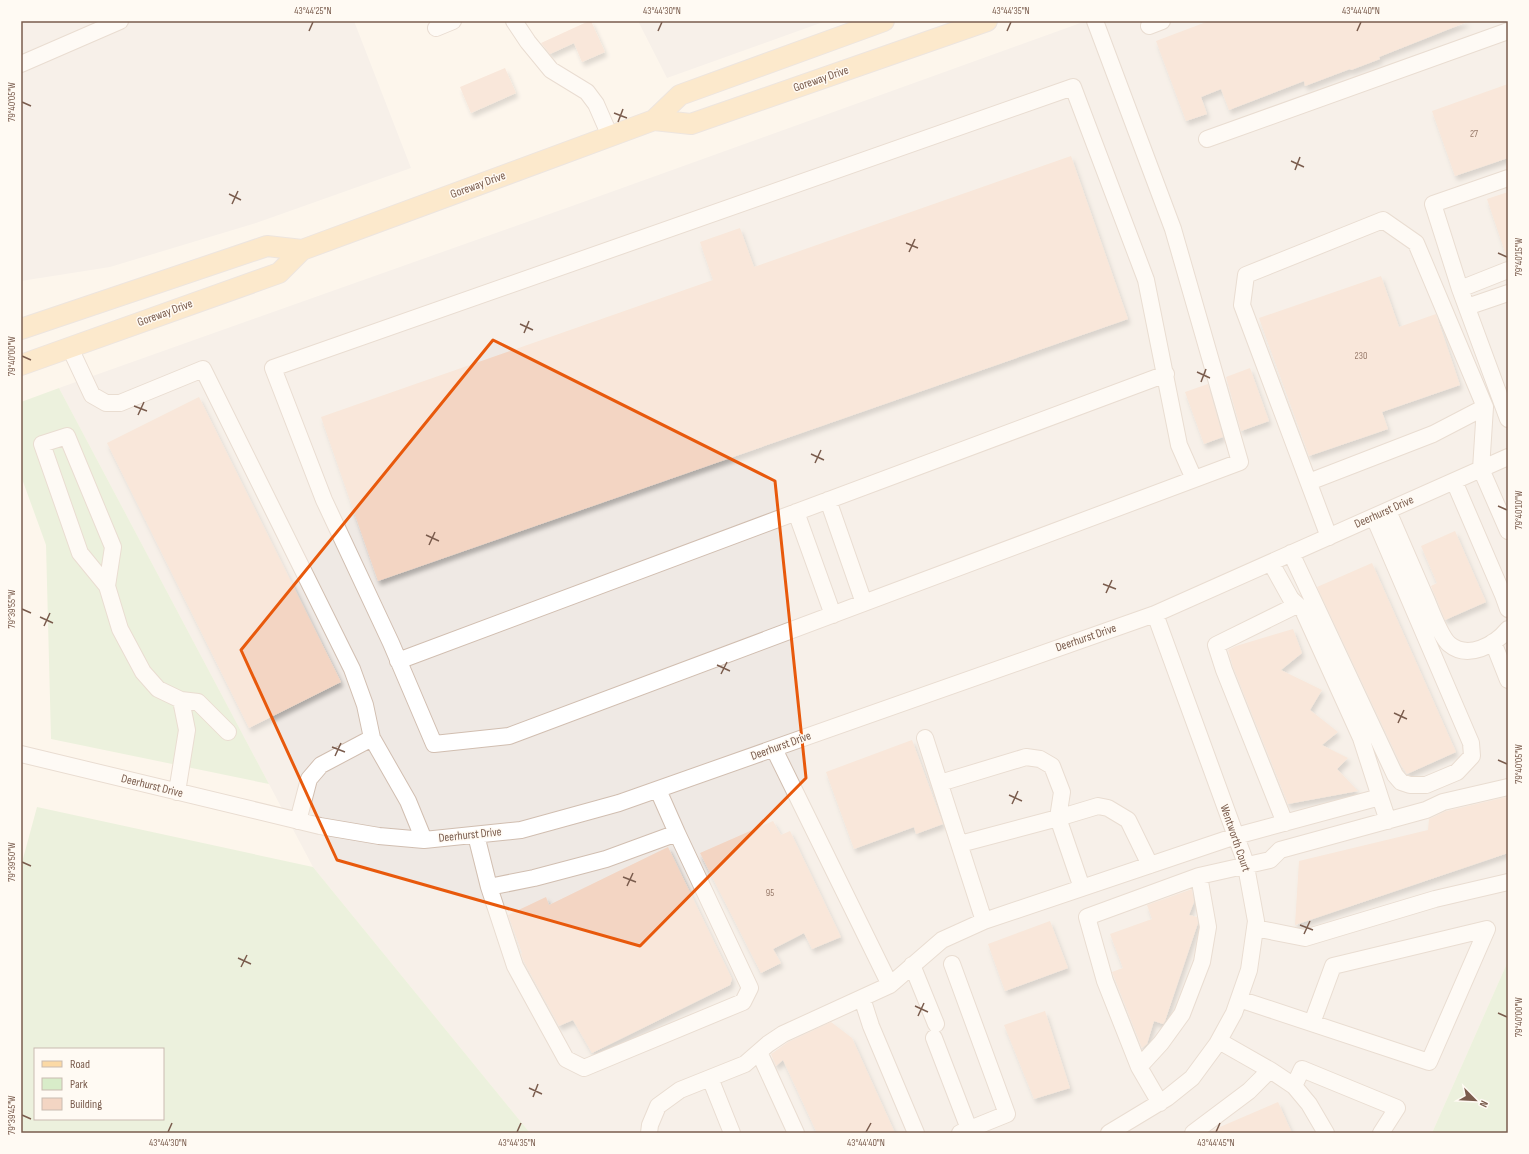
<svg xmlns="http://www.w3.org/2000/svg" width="1529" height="1154" font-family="'Sofia Sans Condensed',sans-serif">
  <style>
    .industrial { fill: #efe9e4 }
    .green { fill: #d8ecc9; fill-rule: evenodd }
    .building { fill: #f3d5c3; filter: url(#shadow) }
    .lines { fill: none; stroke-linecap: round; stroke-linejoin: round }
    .minor-casing { stroke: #d1beb0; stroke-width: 18 }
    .major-casing { stroke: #dad1cd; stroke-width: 22 }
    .minor { stroke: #fff; stroke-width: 16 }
    .major { stroke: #fbd9a5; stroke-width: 20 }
    .marked { fill: none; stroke: #e8590c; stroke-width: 3; stroke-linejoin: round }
    .ticks { fill: none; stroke: #7a5c4d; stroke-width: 1.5 }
    .labels { text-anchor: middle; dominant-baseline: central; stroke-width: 3; stroke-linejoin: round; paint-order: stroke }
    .number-label { font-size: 10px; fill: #987a6a }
    .street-label { font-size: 12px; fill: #7a5c4d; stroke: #fffaf3 }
    .neatline { fill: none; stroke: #7a5c4d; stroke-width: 1.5 }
    .ticks-label { font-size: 10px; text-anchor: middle; fill: #7a5c4d }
  </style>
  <defs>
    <filter id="shadow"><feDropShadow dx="2.5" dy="4.5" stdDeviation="2" flood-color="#0004"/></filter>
  </defs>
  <rect width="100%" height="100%" fill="#fdf6ec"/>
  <path class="industrial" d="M21 21H354L411 168 256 223 110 267 21 281Z
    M638 21H826L667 78Z
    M1086 21H1508V961L1432 1133H530L313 867 59 388 586 201Z"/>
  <path class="green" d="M59 388 269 784 51 739 46 545 21 476V402Z
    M37 807 313 867 530 1133H21V866ZM35 1049H163V1119H35Z
    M1508 961V1133H1432Z"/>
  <path class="building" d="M589 21H591L605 52 582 62 574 43 550 54 541 43Z
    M1209 21H1467V22L1379 57 1380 59 1351 70 1350 69 1305 86 1304 81 1229 110 1221 89 1201 97 1207 114 1186 121 1156 41Z
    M505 68 516 93 471 113 460 87Z
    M1508 84V158L1455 176 1432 111Z
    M1071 156 1128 319 378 581 321 417 713 280 700 242 740 228 754 267Z
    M1508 192V255H1506L1487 199Z
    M1381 276 1399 327 1436 314 1460 385 1382 412 1388 429 1309 456 1259 318Z
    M1250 368 1269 421 1241 431 1226 377Z
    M1208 384 1223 437 1204 444 1185 392Z
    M199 397 341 682 249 728 107 443Z
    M1455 531 1486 602 1445 620 1431 586 1437 583 1421 546Z
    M1372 563 1456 752 1407 774 1401 765 1317 587Z
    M1293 629 1302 653 1281 670 1322 690 1310 710 1338 732 1322 745 1348 758 1337 769 1358 791 1288 804 1233 667 1228 650 1236 646Z
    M912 740 943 824 916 834 914 827 854 849 826 772Z
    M1506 797 1508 800V853L1295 925 1299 861 1428 830 1429 819 1446 811Z
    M773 821 781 835 790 831 841 937 812 949 804 933 773 949 781 963 761 973 700 853Z
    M668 847 732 979 730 985 592 1053 573 1020 559 1026 524 962 521 954 522 953 508 915 546 897 549 905Z
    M1192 889 1194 902 1189 915 1197 917 1198 923 1165 1021 1163 1024 1154 1021 1147 1044 1142 1048 1112 972 1123 968 1110 934 1152 919 1147 905Z
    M1050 921 1068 968 1005 991 988 944Z
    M1045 1011 1070 1088 1034 1099 1004 1025Z
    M831 1022 852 1038 895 1133H817L783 1060 776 1066 771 1054 774 1052 788 1042Z
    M1278 1102 1292 1133H1209L1213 1130Z"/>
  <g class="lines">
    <defs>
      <path id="minor" d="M514 21 528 42 551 70 587 92 596 104 610 136
        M1095 21 1173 229 1240 462 509 736 434 744 391 643 324 500 273 368 1073 87 1146 280 1179 445 1194 479
        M1149 26 1162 21
        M436 28 453 21
        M21 64 120 21
        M1207 139 1508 31
        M1508 178 1433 204 1460 289 1508 419
        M1460 289 1508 270
        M1467 307 1508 293
        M70 348 92 395 106 403H120L203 369 352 669 365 705 372 738 408 801 424 840
        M1454 481 1503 595 1508 609
        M1309 482 1433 434 1485 407
        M828 500 864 603
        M1388 511C1401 541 1414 571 1427 601 1431 611 1441 637 1449 644 1468 660 1495 645 1508 629
        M796 512 833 615
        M1329 537 1242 305 1246 275 1383 220 1416 243 1485 407 1481 469 1508 531
        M1291 553 1395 775 1401 782 1410 785H1426L1457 772 1472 756 1471 743 1374 517
        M1271 563 1291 599 1303 610 1361 738 1380 797
        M107 586 80 553 42 444 67 436 113 547 107 586 120 629 143 672 158 689 181 700 187 730 177 792
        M1493 642 1508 680
        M398 661 1166 374
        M181 700 198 702 228 732
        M774 749 890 985
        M21 754 320 826 379 836 424 840 521 830 619 803 1155 614 1508 457
        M940 783 1026 757 1040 759 1052 766 1062 792 1058 818 960 844
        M658 790 677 833 606 859 534 878 489 887 515 966 566 1059 584 1068 743 1002 750 988 677 833
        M298 821 309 779 321 765 372 738
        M1285 823 1224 670 1216 645 1297 605
        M476 835 489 887
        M1082 888 1058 818 1098 806 1108 808 1128 820 1150 865
        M984 921 1236 836 1380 797 1388 821
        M1255 928 1305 938 1435 899 1508 882
        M952 964 1007 1114 960 1133
        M912 965 936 1024
        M862 998 871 1026 916 1133
        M1239 999 1429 1062 1487 929 1333 966 1312 1023
        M934 1038 969 1129
        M1219 1041 1270 1070 1294 1086 1309 1104 1326 1133
        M759 1052 796 1133
        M1139 1067 1105 981 1087 917 1199 876
        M710 1078 732 1133
        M1294 1086 1302 1069 1397 1108 1381 1133
        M1160 1103 1139 1067 1161 1043 1182 1014 1202 962 1208 927 1199 876 1270 860 1280 850 1426 810 1443 802 1508 787
        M649 1133 650 1125 658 1106 680 1090 745 1064 768 1044 783 1034 890 985 942 940 984 921 925 738
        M1109 1133 1167 1098 1192 1078 1217 1044 1234 1013 1249 970 1256 921 1245 861 1155 614
        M1193 1133 1249 1091 1270 1070"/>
      <path id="major" d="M654 120 691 124 987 21
        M21 329 267 246 302 250
        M21 365 279 273 302 250 654 120 680 95 884 21"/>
    </defs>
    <use href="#minor" class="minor-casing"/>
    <use href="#major" class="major-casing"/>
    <use href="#minor" class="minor"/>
    <use href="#major" class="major"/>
  </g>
  <path d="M0 0H1529V1154H0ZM493 340 775 481 806 778 640 946 337 860 241 650Z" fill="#fdf6ec" fill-opacity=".55" fill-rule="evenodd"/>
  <path class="marked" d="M493 340 775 481 806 778 640 946 337 860 241 650Z"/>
  <path class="ticks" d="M309 31 313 22M658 31 662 22M1007 31 1011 22M1357 31 1361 22M22 102 31 106M614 113 627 118M618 122 623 109M1291 161 1304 167M1295 170 1300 157M229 194 241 200M232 204 238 191M906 243 918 248M909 252 915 239M1498 253 1507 257M520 324 533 330M524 333 529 321M22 356 31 360M1197 372 1210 378M1201 382 1206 369M134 406 147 411M138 415 144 402M811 454 824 460M815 463 821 450M1498 506 1507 510M426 535 439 541M429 545 435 532M1103 584 1116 589M1106 593 1112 580M22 609 31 613M40 617 53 623M44 626 50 613M717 665 730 671M721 674 727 662M1394 713 1407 719M1398 723 1404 710M332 747 345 752M335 756 341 743M1498 760 1507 764M1009 795 1022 801M1012 804 1018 791M22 862 31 866M623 877 636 882M627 886 633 873M1300 925 1313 930M1304 934 1310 921M238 958 251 964M241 967 247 955M915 1006 928 1012M1498 1013 1507 1017M918 1016 924 1003M529 1088 542 1094M533 1097 538 1084M22 1115 31 1119M168 1132 172 1123M517 1132 521 1123M866 1132 871 1123M1216 1132 1220 1123"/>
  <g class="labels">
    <g class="number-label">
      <text x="1474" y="134">27</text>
      <text x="1361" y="356">230</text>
      <text x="770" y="893">95</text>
    </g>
    <g class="street-label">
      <text transform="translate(821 79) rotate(-19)">Goreway Drive</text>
      <text transform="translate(478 185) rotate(-20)">Goreway Drive</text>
      <text transform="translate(165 313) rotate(-20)">Goreway Drive</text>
      <text transform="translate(1384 512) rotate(-24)">Deerhurst Drive</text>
      <text transform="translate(1086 638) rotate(-19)">Deerhurst Drive</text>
      <text transform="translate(781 746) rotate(-20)">Deerhurst Drive</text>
      <text transform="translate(152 786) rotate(14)">Deerhurst Drive</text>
      <text transform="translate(470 835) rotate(-6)">Deerhurst Drive</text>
      <text transform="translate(1235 838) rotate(71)">Wentworth Court</text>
    </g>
  </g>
  <rect width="1529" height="1154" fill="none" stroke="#fffaf3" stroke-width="44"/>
  <rect x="34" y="1048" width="130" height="72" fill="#fffaf3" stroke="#cabbb1"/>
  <rect x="42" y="1061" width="20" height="6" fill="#fbd9a5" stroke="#cabbb1"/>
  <text x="70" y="1068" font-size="12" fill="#7a5c4d">Road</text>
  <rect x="42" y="1078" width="20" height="12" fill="#d8ecc9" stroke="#cabbb1"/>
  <text x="70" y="1088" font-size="12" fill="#7a5c4d">Park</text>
  <rect x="42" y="1098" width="20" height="12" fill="#f3d5c3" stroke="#cabbb1"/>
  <text x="70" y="1108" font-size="12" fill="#7a5c4d">Building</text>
  <g transform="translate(1475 1100) rotate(114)" stroke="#fffaf3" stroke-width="3" paint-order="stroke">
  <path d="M0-3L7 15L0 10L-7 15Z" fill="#7a5c4d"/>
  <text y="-6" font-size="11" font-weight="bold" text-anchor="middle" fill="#7a5c4d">N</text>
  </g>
  <rect x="22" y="22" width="1485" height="1110" class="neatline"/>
  <g class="ticks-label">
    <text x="313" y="14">43°44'25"N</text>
    <text x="662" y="14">43°44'30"N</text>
    <text x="1011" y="14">43°44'35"N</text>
    <text x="1361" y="14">43°44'40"N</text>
    <text transform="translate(11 102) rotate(-90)" y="4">79°40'05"W</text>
    <text transform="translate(1518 257) rotate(-90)" y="4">79°40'15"W</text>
    <text transform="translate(11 356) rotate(-90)" y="4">79°40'00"W</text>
    <text transform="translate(1518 510) rotate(-90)" y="4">79°40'10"W</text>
    <text transform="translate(11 609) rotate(-90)" y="4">79°39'55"W</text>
    <text transform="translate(1518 764) rotate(-90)" y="4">79°40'05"W</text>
    <text transform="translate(11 862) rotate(-90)" y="4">79°39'50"W</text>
    <text transform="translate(1518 1017) rotate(-90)" y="4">79°40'00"W</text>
    <text transform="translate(11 1115) rotate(-90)" y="4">79°39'45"W</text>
    <text x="168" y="1146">43°44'30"N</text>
    <text x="517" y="1146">43°44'35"N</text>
    <text x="866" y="1146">43°44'40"N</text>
    <text x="1216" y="1146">43°44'45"N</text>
  </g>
</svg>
